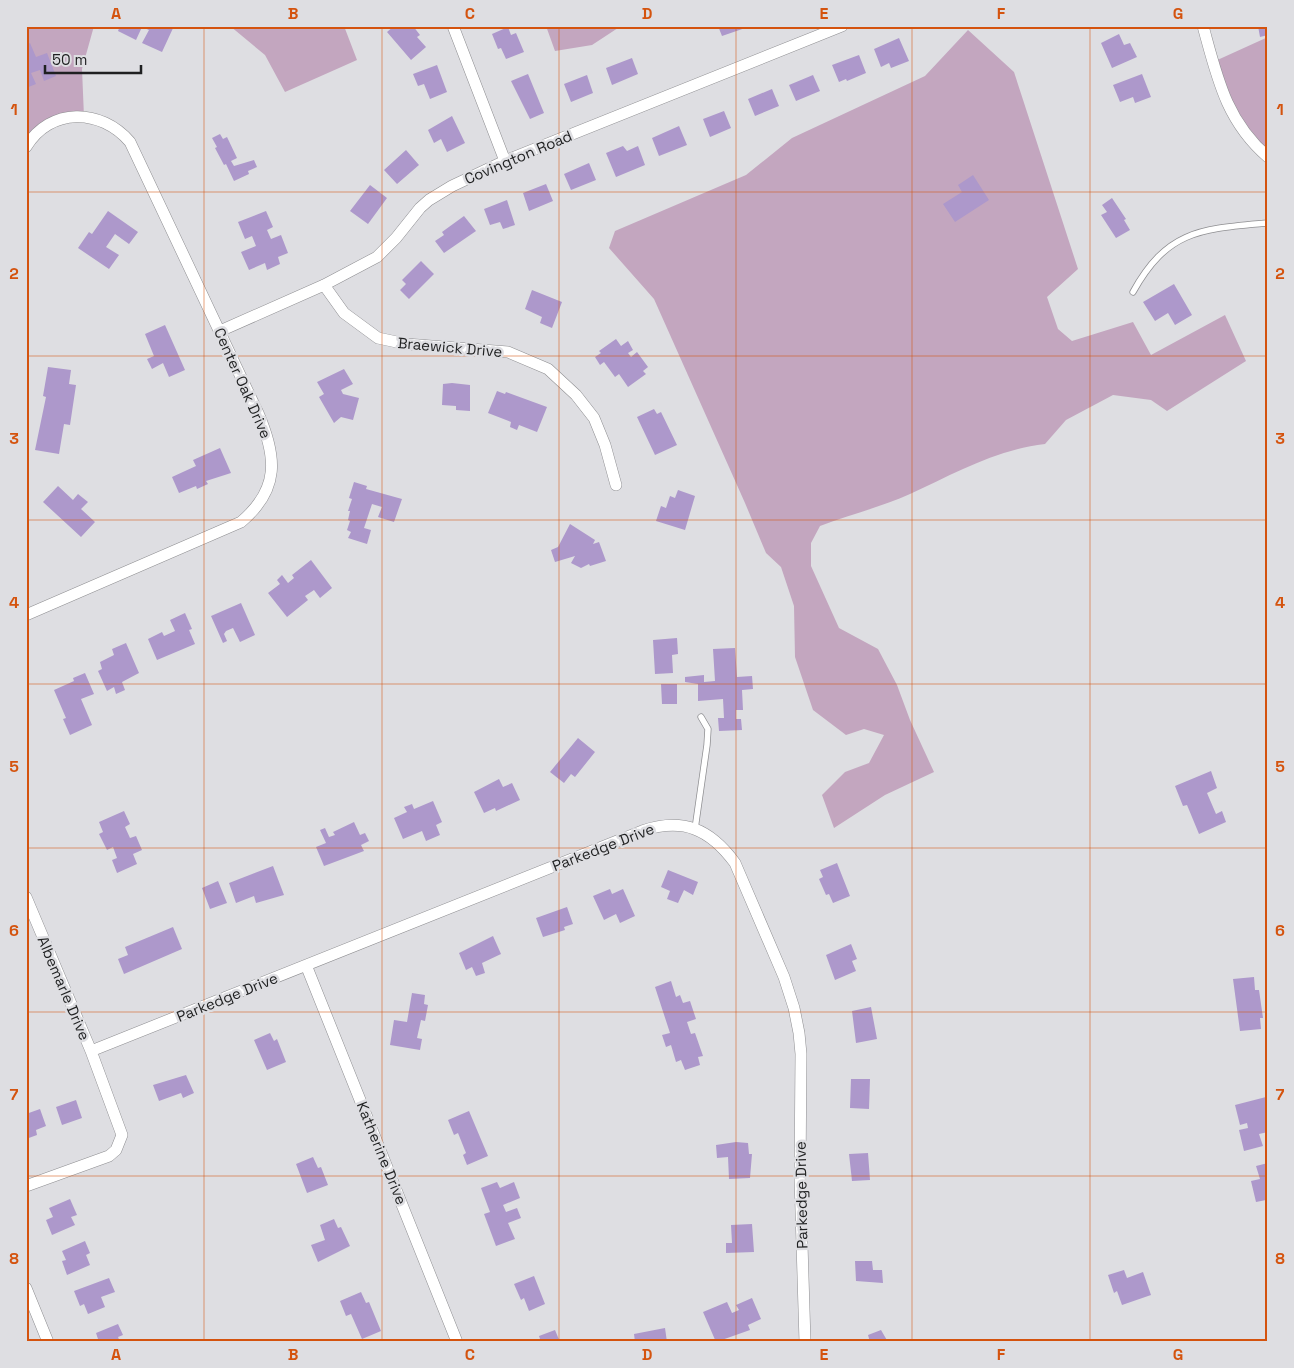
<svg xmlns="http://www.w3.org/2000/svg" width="1294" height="1368" font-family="'Space Grotesk',sans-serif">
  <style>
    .green { fill: #c3a6bf }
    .building { fill: #ad98cb }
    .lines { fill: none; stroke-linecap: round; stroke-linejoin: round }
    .service-casing { stroke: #8e8e91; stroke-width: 7 }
    .minor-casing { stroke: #8e8e91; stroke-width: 12 }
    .service { stroke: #fff; stroke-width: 5.5 }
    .minor { stroke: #fff; stroke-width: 11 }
    .grid { fill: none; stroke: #d4530e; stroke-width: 1; stroke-opacity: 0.55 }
    .labels { text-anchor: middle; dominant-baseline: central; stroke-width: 5; stroke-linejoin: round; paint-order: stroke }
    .street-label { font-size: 15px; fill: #1f2021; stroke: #dedee2 }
    .neatline { fill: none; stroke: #d4530e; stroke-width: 2 }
    .grid-label { font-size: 16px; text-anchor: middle; font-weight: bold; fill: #d4530e }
  </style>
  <rect width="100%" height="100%" fill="#dedee2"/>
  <path class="green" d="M26 26H94L82 69 84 117 60 120 26 146Z
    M230 26H344L357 60 285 92 265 55Z
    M546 26H621L592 45 555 51Z
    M968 30 1014 72 1078 269 1047 297 1058 329 1072 341 1133 322 1151 355 1225 315 1246 361 1167 411 1151 400 1113 395 1066 420 1045 444C995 450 954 474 910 494 881 507 849 515 820 526L811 543V566L839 628 878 649 897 685 910 720 934 772 885 795 834 828 822 795 845 772 869 763 884 735 864 729 846 735 813 710 795 657 794 606 781 567 766 553 745 503 654 299 609 248 615 231 746 175 792 138 925 76Z
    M1268 37V157L1247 137 1213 62Z"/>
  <path class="building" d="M120 26H174L162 52 142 43 149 30 142 27 136 40 118 31Z
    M394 26H413L420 35 417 37 426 47 411 60 387 32Z
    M718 26H751L722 36Z
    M1258 26H1268V35L1260 37Z
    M508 27 511 35 516 33 524 52 506 59 501 48 498 49 492 34Z
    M1119 34 1124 45 1130 43 1137 57 1112 68 1101 43Z
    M899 38 909 61 891 68 889 63 881 67 874 49Z
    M30 43 36 57 47 53 56 76 44 81 40 70 31 73 36 84 26 88V45Z
    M859 55 866 73 847 81 846 79 839 82 832 65Z
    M632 58 638 74 612 85 606 68Z
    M437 65 447 92 430 99 424 84 418 86 413 74Z
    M528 74 544 113 530 119 511 81Z
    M1142 74 1151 97 1135 103 1133 97 1120 102 1113 85Z
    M587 75 593 93 571 102 564 84Z
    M813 75 820 91 796 101 789 85Z
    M772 89 779 106 755 116 748 99Z
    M724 111 731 128 710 137 703 119Z
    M452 116 465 143 447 152 441 139 434 143 428 130Z
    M679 126 687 145 659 156 652 138Z
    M220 134 223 139 227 137 237 158 231 161 234 166 254 160 257 167 248 171 249 174 234 181 226 164 224 165 215 148 217 147 212 138Z
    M623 146 627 151 638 146 645 165 616 177 606 153Z
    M406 150 419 165 397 184 384 170Z
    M589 163 596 180 571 190 564 174Z
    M973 175 989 200 955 222 943 204 962 192 958 185Z
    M546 184 553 201 529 211 523 193Z
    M370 185 387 198 368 224 350 211Z
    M1112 198 1126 219 1124 220 1130 230 1116 238 1101 215 1107 212 1102 205Z
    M507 200 515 225 503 229 500 222 490 225 484 209Z
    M108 211 138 232 129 244 115 234 106 247 119 255 109 269 78 248 89 232 92 234Z
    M266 211 273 227 267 230 271 239 281 235 288 253 278 257 280 264 267 270 265 263 249 270 241 252 256 246 252 236 245 239 238 222Z
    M464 216 476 231 444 253 435 241 444 235 442 232Z
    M421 261 434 274 409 299 400 290 406 284 402 280Z
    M1174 284 1192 315 1175 325 1168 313 1155 321 1143 302Z
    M532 290 562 302 552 328 540 323 542 317 525 309Z
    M165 325 185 370 169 377 163 363 152 369 147 359 154 356 145 334Z
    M616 339 621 346 628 341 633 350 628 353 631 357 637 352 648 367 643 371 646 374 628 387 619 374 615 377 604 362 600 365 595 357 601 353 599 351Z
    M48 367 71 370 69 384 76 385 70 425 64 424 59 454 35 450 46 397 43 396Z
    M344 369 353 384 341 390 343 394 359 398 353 420 341 417 334 423 319 397 324 394 317 382Z
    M452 383 470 385V411L456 410V406L442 405 443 384Z
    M497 391 505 394 506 392 547 407 537 432 519 425 517 430 510 427 511 422 488 413Z
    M654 409 657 414 661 412 677 445 655 455 637 417Z
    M220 448 231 473 206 481 208 484 197 489 196 486 179 493 172 477 196 466 193 460Z
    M354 482 367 486 366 489 402 499 394 522 378 517 382 507 372 504 364 528 371 530 367 544 348 538 351 532 347 530 350 521 348 520 350 511H348L352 499 349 498Z
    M58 486 73 500 78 494 88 502 81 509 95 522 81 537 43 502Z
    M678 490 695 496 685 530 656 521 661 506 666 508 670 496 675 498Z
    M570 524 595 540 593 544 599 542 606 561 590 566 589 564 581 568 571 563 575 556 555 562 551 550 558 547Z
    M311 560 332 588 320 598 314 590 305 596 308 600 287 617 268 593 280 584 277 580 282 575 288 583 294 578 292 575Z
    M241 603 255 635 240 642 233 628 226 631 224 634 227 641 223 643 211 616Z
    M185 613 192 629 189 630 195 644 157 660 148 639 162 632 164 636 175 631 170 620Z
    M677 638 678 654 672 655 673 673 655 674 653 640Z
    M126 643 139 673 122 682 125 690 116 694 114 687 107 691 98 671 102 669 100 662 114 655 112 649Z
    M735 648 737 677 752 676 753 689 742 690 743 710H736V719H741L742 730 719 731 718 718H724L723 699 698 701V684L685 682V677L704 675V682L715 681 713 649Z
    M85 673 94 694 81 699 92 725 70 735 63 719 66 718 54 690 74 681 73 678Z
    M661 684H677V704H662Z
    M578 738 595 752 575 777 571 774 564 783 550 772Z
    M1211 771 1217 788 1207 793 1216 814 1222 811 1226 822 1199 834 1187 805 1183 806 1175 786Z
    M499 779 503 787 512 783 520 800 496 811 495 808 484 813 474 792Z
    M433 801 442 822 436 825 440 835 426 841 422 831 403 839 394 818 407 812 404 807 412 804 414 809Z
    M124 811 130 824 125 827 130 838 136 836 142 850 133 854 137 864 117 873 112 860 117 858 113 847 107 850 99 834 103 832 99 822Z
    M354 822 360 835 365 833 369 841 361 845 364 851 324 866 316 847 326 843 320 830 325 828 329 837 335 835 333 832Z
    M837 863 850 896 833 903 829 894 826 895 819 879 823 877 820 870Z
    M273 866 284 895 256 903 254 896 236 903 229 883Z
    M668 870 698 882 693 895 684 890 678 903 667 899 670 891 661 887Z
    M218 881 227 903 210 909 202 888Z
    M610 889 612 894 623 889 635 916 620 923 616 914 604 920 593 896Z
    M567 907 573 924 564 927 565 930 543 937 536 918Z
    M173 927 182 949 124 974 118 959 128 955 125 947Z
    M493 936 501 954 482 963 485 973 476 976 472 967 466 970 459 953Z
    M851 944 857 959 852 961 856 971 835 980 826 955Z
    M1254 977 1255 990H1259L1263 1018H1260L1261 1029 1240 1031 1233 979Z
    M671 981 676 997 680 995 683 1003 690 1001 696 1019 687 1022 691 1034 695 1033 703 1056 698 1057 700 1065 685 1070 681 1060 676 1062 671 1045 666 1047 662 1035 670 1033 655 987Z
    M412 993 425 995 424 1004 428 1005 425 1021 421 1020 417 1038 422 1039 420 1050 390 1045 394 1020 407 1022Z
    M871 1007 877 1039 856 1043 852 1011Z
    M270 1033 274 1041 277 1039 286 1062 267 1070 254 1040Z
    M186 1075 194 1093 183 1098 181 1093 159 1101 153 1085Z
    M851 1079H870L869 1109 850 1108Z
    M1266 1097 1268 1132 1259 1134 1263 1146 1244 1151 1239 1130 1248 1128 1247 1123 1240 1125 1235 1105Z
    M76 1100 82 1118 62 1125 56 1107Z
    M40 1109 46 1126 36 1130 37 1135 26 1139V1114Z
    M469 1111 488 1156 467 1165 463 1155 466 1153 458 1133 454 1135 448 1120Z
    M736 1142 748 1143 749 1154H752L750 1178 729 1179 728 1157 717 1158 716 1145Z
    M868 1153 870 1180 852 1181 849 1154Z
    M313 1157 318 1168 321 1167 328 1185 307 1193 296 1164Z
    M1268 1163V1204L1267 1205 1266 1200 1256 1202 1251 1181 1260 1179 1256 1166Z
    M497 1182 500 1188 514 1182 520 1198 503 1205 506 1212 517 1208 521 1218 508 1223 515 1239 496 1246 484 1214 490 1212 481 1188Z
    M70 1199 77 1215 71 1217 75 1225 52 1235 46 1220 53 1217 49 1208Z
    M334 1219 338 1228 341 1227 350 1246 318 1262 311 1245 325 1240 320 1225Z
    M752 1224 754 1252 726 1253V1243H732L731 1225Z
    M85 1241 90 1253 86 1255 90 1265 67 1275 62 1261 66 1260 62 1251Z
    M855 1261H872L873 1270H882L883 1283 856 1281Z
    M1124 1270 1127 1278 1143 1272 1151 1295 1122 1305 1117 1291 1114 1293 1108 1275Z
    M534 1276 545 1304 529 1311 524 1298 521 1300 514 1284Z
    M109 1278 115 1292 101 1297 105 1307 88 1314 84 1304 80 1306 74 1291Z
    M361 1292 366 1303 369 1302 381 1331 362 1339 351 1314 346 1316 340 1301Z
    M752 1298 761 1319 748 1325 750 1330 716 1342 703 1312 727 1302 732 1313 739 1310 736 1305Z
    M118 1324 123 1335 118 1337 120 1342H99L96 1333Z
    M665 1328 667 1342H635L634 1334Z
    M555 1330 560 1342H541L539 1336Z
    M881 1330 888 1342H870L868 1335Z"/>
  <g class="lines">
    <defs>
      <path id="service" d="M1133 292C1168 229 1202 229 1268 223
        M695 829 707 745 708 729 701 717"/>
      <path id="minor" d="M453 26 505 161
        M1203 26C1217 77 1226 121 1268 157
        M26 147C50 107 101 108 130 142L258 413C277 457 280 489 241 522L26 615
        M324 285 344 313 378 338 406 344 508 352 548 369 576 395 594 418 605 445 616 485
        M220 331 324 285 377 257 396 238 420 208 429 200 452 186 505 161 842 26
        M26 897 91 1051 122 1135 116 1150 109 1156 26 1186
        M306 965 457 1342
        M91 1051 642 831C683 817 710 829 735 863L784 977 794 1008 799 1033 801 1054 800 1178 805 1342
        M26 1288 48 1342"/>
    </defs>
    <use href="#service" class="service-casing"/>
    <use href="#minor" class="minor-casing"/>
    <use href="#service" class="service"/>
    <use href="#minor" class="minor"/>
  </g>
  <path class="grid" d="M204 26V1342M382 26V1342M559 26V1342M736 26V1342M912 26V1342M1090 26V1342M26 192H1268M26 356H1268M26 520H1268M26 684H1268M26 848H1268M26 1012H1268M26 1176H1268"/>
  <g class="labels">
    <g class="street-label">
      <text transform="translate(518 157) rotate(-23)">Covington Road</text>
      <text transform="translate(450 347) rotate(5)">Braewick Drive</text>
      <text transform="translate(243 383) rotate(66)">Center Oak Drive</text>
      <text transform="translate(603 847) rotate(-21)">Parkedge Drive</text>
      <text transform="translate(64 988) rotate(67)">Albemarle Drive</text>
      <text transform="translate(227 997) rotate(-22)">Parkedge Drive</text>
      <text transform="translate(382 1153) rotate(68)">Katherine Drive</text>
      <text transform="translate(801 1195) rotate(-91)">Parkedge Drive</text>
    </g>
  </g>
  <rect width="1294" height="1368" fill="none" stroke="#dedee2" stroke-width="55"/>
  <path d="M45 65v8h96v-8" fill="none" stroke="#1f2021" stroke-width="2.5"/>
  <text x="52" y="65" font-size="15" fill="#1f2021" stroke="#dedee2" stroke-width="4" paint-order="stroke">50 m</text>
  <rect x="28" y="28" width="1238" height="1312" class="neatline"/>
  <g class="grid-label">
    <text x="116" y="19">A</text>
    <text x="293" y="19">B</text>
    <text x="470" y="19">C</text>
    <text x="647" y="19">D</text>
    <text x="824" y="19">E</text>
    <text x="1001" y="19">F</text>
    <text x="1178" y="19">G</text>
    <text x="14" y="115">1</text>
    <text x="1280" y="115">1</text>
    <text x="14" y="279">2</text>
    <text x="1280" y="279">2</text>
    <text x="14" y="444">3</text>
    <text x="1280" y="444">3</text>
    <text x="14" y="608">4</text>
    <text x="1280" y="608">4</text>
    <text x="14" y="772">5</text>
    <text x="1280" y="772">5</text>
    <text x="14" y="936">6</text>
    <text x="1280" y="936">6</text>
    <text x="14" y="1100">7</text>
    <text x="1280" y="1100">7</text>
    <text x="14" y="1264">8</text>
    <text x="1280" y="1264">8</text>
    <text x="116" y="1360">A</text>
    <text x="293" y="1360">B</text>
    <text x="470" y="1360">C</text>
    <text x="647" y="1360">D</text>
    <text x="824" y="1360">E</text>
    <text x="1001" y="1360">F</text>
    <text x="1178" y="1360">G</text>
  </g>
</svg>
